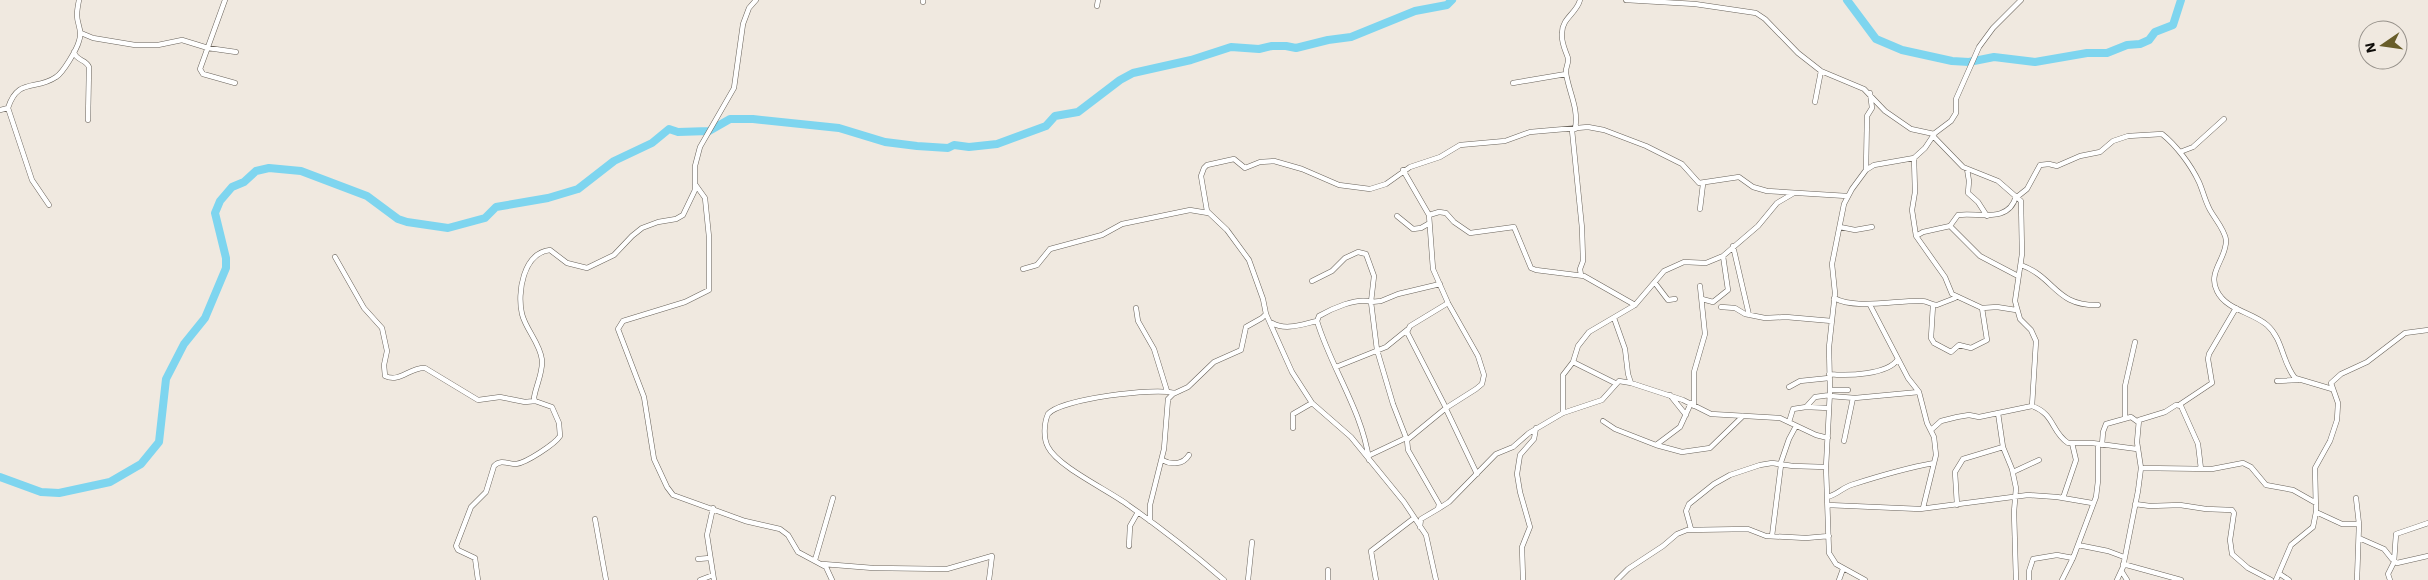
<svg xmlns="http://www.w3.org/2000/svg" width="2428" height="580" font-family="'Work Sans',sans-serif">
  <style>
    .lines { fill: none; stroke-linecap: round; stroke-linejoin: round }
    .river { stroke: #7ed5ef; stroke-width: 8 }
    .street-casing { stroke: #69635b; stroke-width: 5.5 }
    .street { stroke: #fff; stroke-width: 4.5 }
  </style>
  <rect width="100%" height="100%" fill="#f0e9e0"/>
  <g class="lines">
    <path class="river" d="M1847 0 1876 39 1902 50 1952 61 1969 62 1994 57 2035 62 2087 53H2107L2127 45 2140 44 2149 40 2155 32 2173 25 2181 0
      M0 477 41 492 59 493 110 482 141 464 159 442 166 379 184 344 205 318 226 268V258L215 213 220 201 232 187 244 182 256 171 269 168 301 171 367 196 398 219 407 222 448 228 485 218 496 207 548 198 578 189 614 161 652 143 669 129 678 132 709 131 730 119H753L839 128 885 142 917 146 948 148 954 145 969 147 997 144 1046 126 1055 116 1078 112 1120 80 1133 73 1191 60 1231 47 1259 49 1272 46H1286L1296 48 1328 40 1351 37 1415 11 1447 5 1452 0"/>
    <defs>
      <path id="street" d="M225 0 200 69 203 74 235 83
        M1626 0 1695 4 1756 13 1765 19 1798 53 1821 71 1864 89 1885 111 1911 129 1934 134
        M923 2V0
        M1097 6 1098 0
        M81 33 93 38 135 45H158L182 40 208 48 236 52
        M74 52C76 61 86 59 89 67L88 120
        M1513 83 1566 74
        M1815 102 1821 71
        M0 110 8 108
        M1575 129C1579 108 1569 93 1566 73 1565 68 1569 64 1568 58 1565 49 1561 43 1562 33 1562 18 1577 13 1580 0
        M1572 130 1582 228 1583 261 1580 269 1581 275
        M2180 152 2193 147 2224 119
        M1914 158 1915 192 1912 210 1916 236 1945 277 1952 294 1982 308 1987 340 1971 348 1959 345 1951 352 1934 343 1931 338 1933 305
        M1967 169 1969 181 1968 193 1978 202 1987 216
        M1403 170 1429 215 1433 269 1448 303 1478 356 1484 375 1482 384 1476 389 1446 408 1407 440 1408 450 1439 504 1438 509 1421 519 1420 527
        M1866 170 1867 116 1872 108 1870 93
        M695 184 705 198 709 237V290L685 302 623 321 618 329 644 397 654 459 667 487 673 495 745 521 780 529 788 535 798 552 826 567 832 580
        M2017 197 2027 189 2040 165 2049 164 2057 166 2080 156 2100 152 2113 141 2128 136 2162 134C2176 145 2191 165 2199 182 2203 191 2205 201 2210 210 2215 219 2225 230 2226 240 2227 258 2207 272 2217 291 2226 310 2252 312 2267 325 2283 339 2282 362 2295 378L2332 389
        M49 205 32 180 8 108C18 77 36 91 56 77 63 73 77 49 79 41 83 31 77 25 77 15 77 10 78 5 79 0
        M1700 209 1703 184
        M1429 215 1439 212 1446 213 1454 222 1470 233 1514 227 1531 268 1536 270 1584 276 1635 305
        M1397 216 1413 229 1421 228 1428 224
        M1950 226 1958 215C1978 212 2009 224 2016 196
        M1840 227 1855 230 1872 227
        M1916 236 1923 232 1950 226 1980 256 2018 276
        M1733 246 1749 315
        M335 257 364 308 382 328 387 351 384 365 385 376C400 383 410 367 425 368L478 400 500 397 525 402 535 401
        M2021 265C2056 278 2055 306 2098 305
        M1023 269 1037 265 1050 249 1102 235 1122 224 1190 210 1208 213
        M1312 281 1332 271 1345 258 1358 252 1366 254 1374 276 1371 302 1381 301 1398 294 1440 284
        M1655 283 1668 300 1675 299
        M1834 298C1856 310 1897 300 1922 301 1928 301 1931 305 1937 305L1955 298
        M1702 299 1713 302 1728 290 1723 256
        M1870 305 1908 378 1919 392 1927 423 1934 437 1936 455 1923 508
        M1721 307 1735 308 1745 314 1765 318 1786 317 1832 321
        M1136 308 1138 321 1154 349 1167 391
        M1982 308 1997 307 2016 310
        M1266 314 1292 372 1312 403 1351 437 1404 502 1426 535 1436 580
        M1614 318 1625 349 1628 374 1631 383 1683 400 1711 414 1780 418 1816 435 1828 438
        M1317 321C1331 368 1362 410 1369 460
        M1272 323C1286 331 1303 324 1317 321L1319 316C1331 309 1357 297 1371 302L1377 350 1393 404 1407 440
        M1573 362 1615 383
        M1336 367 1386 347 1407 330
        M1829 374C1847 376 1888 375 1898 359
        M2277 381 2298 380
        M1789 387 1800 381 1829 378
        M1830 390H1848
        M1174 393C1156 387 1060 399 1048 414 1044 423 1043 438 1048 447 1058 467 1110 491 1128 505 1161 528 1194 554 1224 580
        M1670 395 1686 415
        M1830 396 1855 398 1919 392
        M2179 405 2212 383 2208 359 2209 354 2236 308
        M1694 406V372L1705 334 1700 286
        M2032 406C2055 414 2051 432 2068 443H2092L2137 449
        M1806 407 1829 408
        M1446 408 1407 332 1410 326 1448 303
        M1446 409 1477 474
        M1563 413V375L1573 362 1578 346 1589 332 1635 305 1664 271 1684 262 1706 263 1723 256 1758 226 1777 203 1794 193
        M1998 413 2003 447 2012 469 2016 488 2014 512 2016 580
        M2125 418V386L2135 342
        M1603 421 1615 429 1656 445 1680 427 1691 403
        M1789 422 1793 409 1806 407 1815 397 1830 395
        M1293 428V414L1312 403
        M1931 430 1941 421 1957 417 1969 415 1979 417 2032 406 2036 341 2031 330 2020 319 2015 301 2022 254 2021 201 1998 181 1963 167 1933 136
        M1844 441 1853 398
        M1656 445 1682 452 1710 448 1743 416
        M2102 445 2103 432 2106 424 2131 417 2138 422
        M1368 456 1406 438
        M1162 460C1171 465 1183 465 1189 455
        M1780 465 1789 439 1796 426
        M2141 468 2212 469 2243 463 2251 467 2266 485 2293 490 2316 503
        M2013 472 2039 460
        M1827 497C1837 495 1842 488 1851 485 1879 476 1906 468 1934 463
        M2063 498 2076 460 2072 443
        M2356 498 2359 524 2357 580
        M2135 504 2150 506 2180 505 2206 509 2232 510 2234 513 2230 540 2232 554 2248 568 2271 580
        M1828 505 1920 509 2028 495 2057 497 2092 503
        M1957 505 1955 472 1963 459 2003 447
        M713 508 707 535 714 580
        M1438 509 1449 502 1496 454 1513 447 1529 433 1563 413 1602 400 1619 381 1631 383
        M2316 512 2342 524H2359
        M595 519 606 580
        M1150 521V505L1164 449 1168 399 1173 394 1188 387 1214 362 1241 350 1246 327 1262 318 1266 314 1263 299 1249 260 1227 230 1207 211 1201 176 1204 168 1207 165 1234 159 1245 168 1260 162 1274 161 1302 169 1339 185 1370 189 1386 184 1410 167 1440 157 1460 145 1505 141 1530 132 1588 127 1604 130 1646 146 1682 164 1699 183 1739 177 1753 187 1767 191 1847 196
        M1691 529 1686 511 1689 504 1714 484 1730 475 1760 465 1772 463 1793 466 1826 467
        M1772 536 1781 465
        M2359 538 2384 549 2392 559 2397 563 2428 556
        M2078 545 2108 551 2124 557
        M1129 546 1130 526 1138 512
        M698 559 710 558
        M815 560 833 498
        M823 564 873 568 947 569 992 556 989 580
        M2123 564 2181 580
        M2122 572 2127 580
        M2280 574 2289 580
        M478 580 475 558 458 550 456 546 471 507 486 492 494 466C501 459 508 464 516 464 526 463 555 444 560 436L559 423 552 407 535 401 534 398C536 385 543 373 542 360 540 343 526 330 522 314 517 293 523 253 550 250L567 263 587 268 614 255 632 236 642 228 658 222 676 219 683 215 695 190V166L700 147 734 88 743 24 749 8 756 0
        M700 580 713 575
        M1248 580 1252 542
        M1328 580V570
        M1376 580 1371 551 1414 518
        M1523 580 1522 547 1530 527 1520 492 1517 474 1520 455 1534 439 1536 428
        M1617 580 1628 569 1663 546 1677 534 1687 530 1748 529 1766 536 1806 538 1829 536
        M1839 580 1843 569
        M1865 580 1836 564 1829 553 1826 467 1830 391 1829 347 1835 293 1832 264 1844 204 1852 189 1866 170 1874 165 1914 158 1925 148 1935 133 1951 121 1956 113V99L1979 47 1993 28 2021 0
        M2029 580V571L2033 559 2057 555 2073 558
        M2062 580 2073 558 2096 497 2098 481V444
        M2117 580 2123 567 2138 491 2141 468 2137 442 2139 420 2165 412 2176 405 2181 406 2198 444 2201 469
        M2276 580 2291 545 2313 527 2316 512 2315 468 2330 441 2337 420 2338 403 2331 383 2341 374 2367 362 2405 333 2428 330
        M2390 580 2388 574 2394 562 2396 534 2428 523"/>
    </defs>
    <use href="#street" class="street-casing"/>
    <use href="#street" class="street"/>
  </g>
  <g transform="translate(2383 45) rotate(257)"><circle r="24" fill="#f0e9e0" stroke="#96918a"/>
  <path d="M0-4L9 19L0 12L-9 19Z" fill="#685d29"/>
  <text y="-8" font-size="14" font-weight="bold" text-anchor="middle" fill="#0f0d0a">N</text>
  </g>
</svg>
